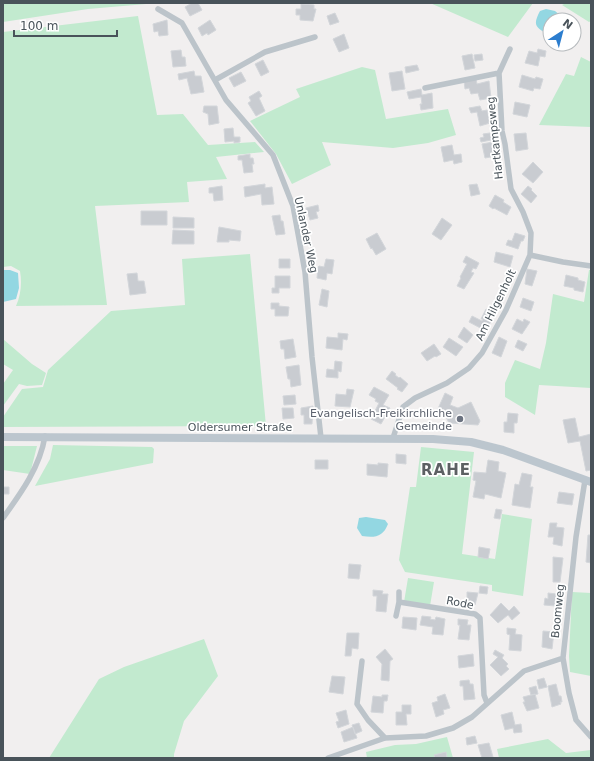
<svg xmlns="http://www.w3.org/2000/svg" width="594" height="761" font-family="'DejaVu Sans',sans-serif">
  <style>
    .green { fill: #c2eacf }
    .water { fill: #93d7e2 }
    .building { fill: #c9ccd1; stroke: #d3d6da }
    .lines { fill: none; stroke-linecap: round; stroke-linejoin: round }
    .minor { stroke: #bcc4ca; stroke-width: 5.5 }
    .secondary { stroke: #bcc6ce; stroke-width: 8 }
    .worship-dot { fill: #6b7280; stroke: #fff; stroke-width: 1.5 }
    .labels { text-anchor: middle; dominant-baseline: central; stroke-width: 3.5; stroke-linejoin: round; paint-order: stroke }
    .street-label { font-size: 11px; fill: #49535a; stroke: #fff }
    .worship-label { font-size: 11px; fill: #5b616d; stroke: #fff; text-anchor: end }
    .district-label { font-size: 15px; font-weight: bold; letter-spacing: 1px; fill: #5c6063; stroke: #fff }
  </style>
  <rect width="100%" height="100%" fill="#f1efef"/>
  <path class="green" d="M3 3H158L88 9 3 22Z
    M430 3H533L508 37Z
    M566 3H591V21L589 22 562 5Z
    M138 16 157 115 183 114 208 145 255 142 264 152 216 157 227 179 187 182 189 202 95 206 107 305 16 306C21 295 22 283 20 271L11 266 3 267V32Z
    M581 57 591 62V127L539 125 566 74 574 76Z
    M362 67 375 70 386 119 448 109 456 135 428 143 393 148 322 142 331 165 292 184 276 154 250 121 300 97 296 89Z
    M250 254 266 426 3 427V417L22 389 43 387 48 370 111 311 185 305 182 259Z
    M589 270H591V388L539 385 535 415 505 397V383L515 360 540 369 546 343 553 294 584 302Z
    M3 339 32 364 46 373 42 385 27 386 19 384 3 406V384L13 370 3 364Z
    M53 445 152 447 154 449 153 463 35 486 50 459Z
    M3 446H37L30 474 3 470Z
    M421 447 474 452 462 554 495 559 502 514 532 519 523 596 492 591V585L405 572 399 560 410 487H416Z
    M408 578 434 582 430 606 404 602Z
    M572 592 591 593V676L570 672 569 656Z
    M204 639 218 676 184 721 174 754V758H49L99 679 124 667Z
    M447 737 453 758H367L366 752 395 745 416 744Z
    M548 739 566 753 591 750V758H499L497 749Z"/>
  <path class="water" d="M546 9 555 11 566 20H550V35C536 28 532 26 540 11Z
    M3 270H10L18 273 19 288 16 299 3 302Z
    M366 517 385 520 388 524C383 537 375 538 362 536L357 528 359 518Z"/>
  <path class="building" d="M192 3H198L202 10 190 16 185 7Z
    M301 4 314 5V9H316L313 21 300 20V15H296V9H301Z
    M335 13 339 22 330 25 327 16Z
    M167 20 168 35 159 36 158 31 154 32 153 24Z
    M210 20 216 30 208 35 207 33 202 36 198 28Z
    M344 34 349 48 339 52 333 39Z
    M538 49 546 51 545 57 540 56 538 66 525 63 529 51 537 53Z
    M181 50 182 57H185L186 66 173 67 171 51Z
    M472 54 475 68 465 70 462 56Z
    M482 54 483 60 475 61 474 55Z
    M263 60 269 72 261 76 255 64Z
    M417 65 419 70 406 73 405 67Z
    M194 71 195 76H201L204 92 191 94 187 78 179 80 178 74Z
    M402 71 405 89 392 91 389 73Z
    M241 72 246 81 234 87 229 78Z
    M522 75 535 79 536 77 543 79 540 89 534 88 533 91 519 87Z
    M476 79 477 84 489 81 491 98 480 100 478 93 471 94 469 88 465 89 464 81Z
    M421 89 422 95 432 93 433 108 421 110 420 104H422L421 97 409 99 407 92Z
    M259 91 262 96 259 98 265 111 256 116 248 103 251 101 249 97Z
    M515 102 530 105 527 117 513 114Z
    M204 106H217L219 123 209 125 208 114 203 112Z
    M480 106 482 111 487 110 490 123 480 126 477 112 471 113 469 108Z
    M233 128 234 137H240V142L234 143V141L225 142 224 129Z
    M490 133 491 140 481 142 480 138 484 137 483 134Z
    M526 133 528 149 516 151 514 134Z
    M493 142 496 156 485 158 482 144Z
    M452 145 454 155 461 154 462 162 454 164 453 160 444 162 441 147Z
    M250 154V158H253L254 164H252L253 172 244 173 242 160H238V156Z
    M533 162 543 172 533 183 522 174Z
    M265 184V188L272 187 274 204 262 205 261 194 245 197 244 187Z
    M477 184 480 194 471 196 469 185Z
    M222 186 223 200 214 201 213 193H209V188Z
    M528 186 532 189 531 190 537 196 531 203 521 194Z
    M495 195 504 200 503 202 511 207 507 215 494 208 493 209 489 206Z
    M318 205 319 211 316 212 318 218 310 220 306 208Z
    M141 211H167V225H141Z
    M280 215 281 221H283L285 234 276 235 272 216Z
    M173 217 194 218V228H173Z
    M442 218 452 225 441 240 432 234Z
    M219 227 241 231 240 241 229 240V242H217Z
    M173 230 194 231V244H172Z
    M377 233 386 249 376 255 372 248 371 249 366 239Z
    M515 233 525 236 523 241H521L518 249 506 245 508 240 512 241Z
    M496 252 513 256 510 267 494 262Z
    M466 256 479 263 476 269 473 268 471 272 474 273 464 289 457 286 461 278 460 277 467 264 463 262Z
    M279 259H290V268H279Z
    M326 259 334 260 332 274 327 273 326 280 317 278 318 267 319 266 324 267Z
    M527 269 537 271 532 286 525 284Z
    M137 273 138 281H144L146 293 130 295 127 274Z
    M566 275 578 278V280L585 282 583 292 574 290V288L564 286Z
    M275 276H290V288H279V293H272V288H275Z
    M322 289 329 291 327 307 319 305Z
    M523 298 534 302 531 311 520 307Z
    M271 303H279V306L289 307 288 316H275V309H271Z
    M486 309 492 312 488 320 491 321 486 331 469 322 472 316 482 321 483 319H481Z
    M517 319 523 322 524 319 530 322 522 334 512 329Z
    M464 327 473 335 467 343 458 337Z
    M338 333 348 334 347 340 343 339 342 350 326 348 327 337 338 338Z
    M499 337 507 341 501 357 492 353Z
    M449 338 463 347 456 356 443 347Z
    M293 339 296 357 285 359 284 349H281L280 341Z
    M518 340 527 344 523 351 515 347Z
    M434 344 441 354 436 357 435 356 427 361 421 353Z
    M335 361 342 362 341 372 338 371V378L326 377 327 369 334 370Z
    M299 365 301 385 291 387 290 379H288L286 367Z
    M392 371 396 374 395 375 399 378 400 377 408 384 402 392 397 389 398 388 386 379Z
    M374 387 389 395 383 405 390 408 381 424 371 419 379 403 375 401 376 399 369 395Z
    M347 389 354 390 350 407 335 406 336 394 346 395Z
    M445 393 453 397 450 405 458 408 471 402 480 421 478 425 449 423 444 413 437 411Z
    M295 395 296 404 284 405 283 396Z
    M313 406 312 424H304V415H301V408Z
    M282 408H293L294 418 283 419Z
    M508 413 518 414 517 423H514V433L504 432V422H507Z
    M575 418 579 437 591 434V470L586 471 580 441 568 443 563 420Z
    M396 454 406 455V464L396 463Z
    M315 460H328V469H315Z
    M488 460 499 462 498 471 506 473 501 498 485 494 484 499 473 497 476 481 473 480 474 472 486 473Z
    M378 463 388 464 387 477 367 475V464L378 465Z
    M522 473 532 475 530 487H533L530 508 512 505 515 484 519 485Z
    M3 487H9V494H3Z
    M559 492 574 494 572 505 557 503Z
    M496 509 502 510 500 519 494 518Z
    M550 523H557L556 527 564 528 562 546 553 544 554 537H548Z
    M588 535H591V563L586 562Z
    M479 547 490 549 488 559 478 557Z
    M553 557 563 558 560 582H553Z
    M349 564 361 565 359 579 348 578Z
    M480 586 488 587 487 594 479 593Z
    M373 590 383 591 382 594H388L386 612 376 611 377 596H373Z
    M467 592 478 593 475 605 467 604Z
    M548 593 557 594 555 601H557L556 606 544 605 545 598 548 599Z
    M501 603 509 611 514 606 520 613 512 620 508 615 498 623 490 615Z
    M422 616 431 617 430 619 435 620 436 617 445 619 443 635 432 634 433 627 420 625Z
    M403 617 417 618 416 630 402 628Z
    M458 619 468 620 467 625H471L469 640 458 639 460 625H458Z
    M507 628 516 629 515 634 522 635 521 651 509 650 510 635 507 634Z
    M543 631 554 632 552 649 542 647Z
    M347 633H359L358 649 352 648 351 656H345Z
    M385 649 393 659 390 661 389 681 381 680 382 664 376 657Z
    M495 650 504 655 502 658 508 664 506 666 509 669 501 676 490 665 498 657 493 654Z
    M473 654 474 666 459 668 458 656Z
    M332 676 345 677 343 694 329 692Z
    M544 678 547 687 539 689 537 680Z
    M469 680 470 684H473L475 699 464 700 463 686H460V681Z
    M556 684 559 696H561L562 702H560L561 704 552 707 548 686Z
    M536 686 538 694 531 695 529 688Z
    M445 694 450 708 443 710 444 714 436 717 432 703 438 701 437 697Z
    M535 694 539 708 527 711 523 702H525L523 697Z
    M382 695H388L387 701H384L383 713 371 712 373 696 382 697Z
    M402 705H411V714H406L407 725H396V712H402Z
    M346 710 349 724 338 728 336 722 339 721 336 713Z
    M512 712 515 725 521 724 522 732 514 733 513 728 505 730 501 715Z
    M359 723 362 731 355 734 352 725Z
    M353 727 357 738 344 742 341 732Z
    M475 736 477 743 467 745 466 738Z
    M489 743 493 757 482 758 478 745Z
    M446 752 447 758H435L434 755Z"/>
  <g class="lines">
    <path class="minor" d="M158 9 182 23 226 100 273 155 293 206 305 272 312 357 321 438
      M215 80 265 52 315 37
      M425 88 499 73
      M530 255 563 262 591 266
      M393 438 403 407 415 398 447 383 469 368 482 353 506 310 530 255 531 233 523 212 511 189 505 144 502 131 499 73 510 49
      M585 480 576 537 563 658 569 693 576 720 591 737
      M3 518C21 493 40 467 45 436
      M399 592V602L475 614 480 618 484 695 487 703
      M396 616 399 602
      M362 661 357 704 368 720 385 738
      M328 758 385 738 426 736 453 728 472 717 524 671 563 658"/>
    <path class="secondary" d="M3 437 433 439 471 442 503 450 591 482"/>
  </g>
  <circle class="worship-dot" cx="460" cy="419" r="4"/>
  <g class="labels">
    <g class="street-label">
      <text transform="translate(495 138) rotate(-96)">Hartkampsweg</text>
      <text transform="translate(306 235) rotate(78)">Unlander Weg</text>
      <text transform="translate(496 305) rotate(-64)">Am Hilgenholt</text>
      <text x="240" y="427">Oldersumer Straße</text>
      <text transform="translate(460 603) rotate(11)">Rode</text>
      <text transform="translate(558 611) rotate(-84)">Boomweg</text>
    </g>
    <g class="worship-label">
      <text x="452" y="413">Evangelisch-Freikirchliche<tspan x="452" dy="13">Gemeinde</tspan></text>
    </g>
    <g class="district-label">
      <text x="446" y="470">RAHE</text>
    </g>
  </g>
  <rect width="594" height="761" fill="none" stroke="#49535a" stroke-width="8"/>
  <g transform="translate(562 32) rotate(36)"><circle r="19" fill="#ffffff" stroke="#b6babd"/>
  <path d="M0-3L7 15L0 10L-7 15Z" fill="#2c7dce"/>
  <text y="-6" font-size="11" font-weight="bold" text-anchor="middle" fill="#49535a">N</text>
  </g>
  <path d="M14 30v6h103v-6" fill="none" stroke="#49535a" stroke-width="2"/>
  <text x="20" y="30" font-size="12" fill="#49535a" stroke="#ffffff" stroke-width="3" paint-order="stroke">100 m</text>
</svg>
